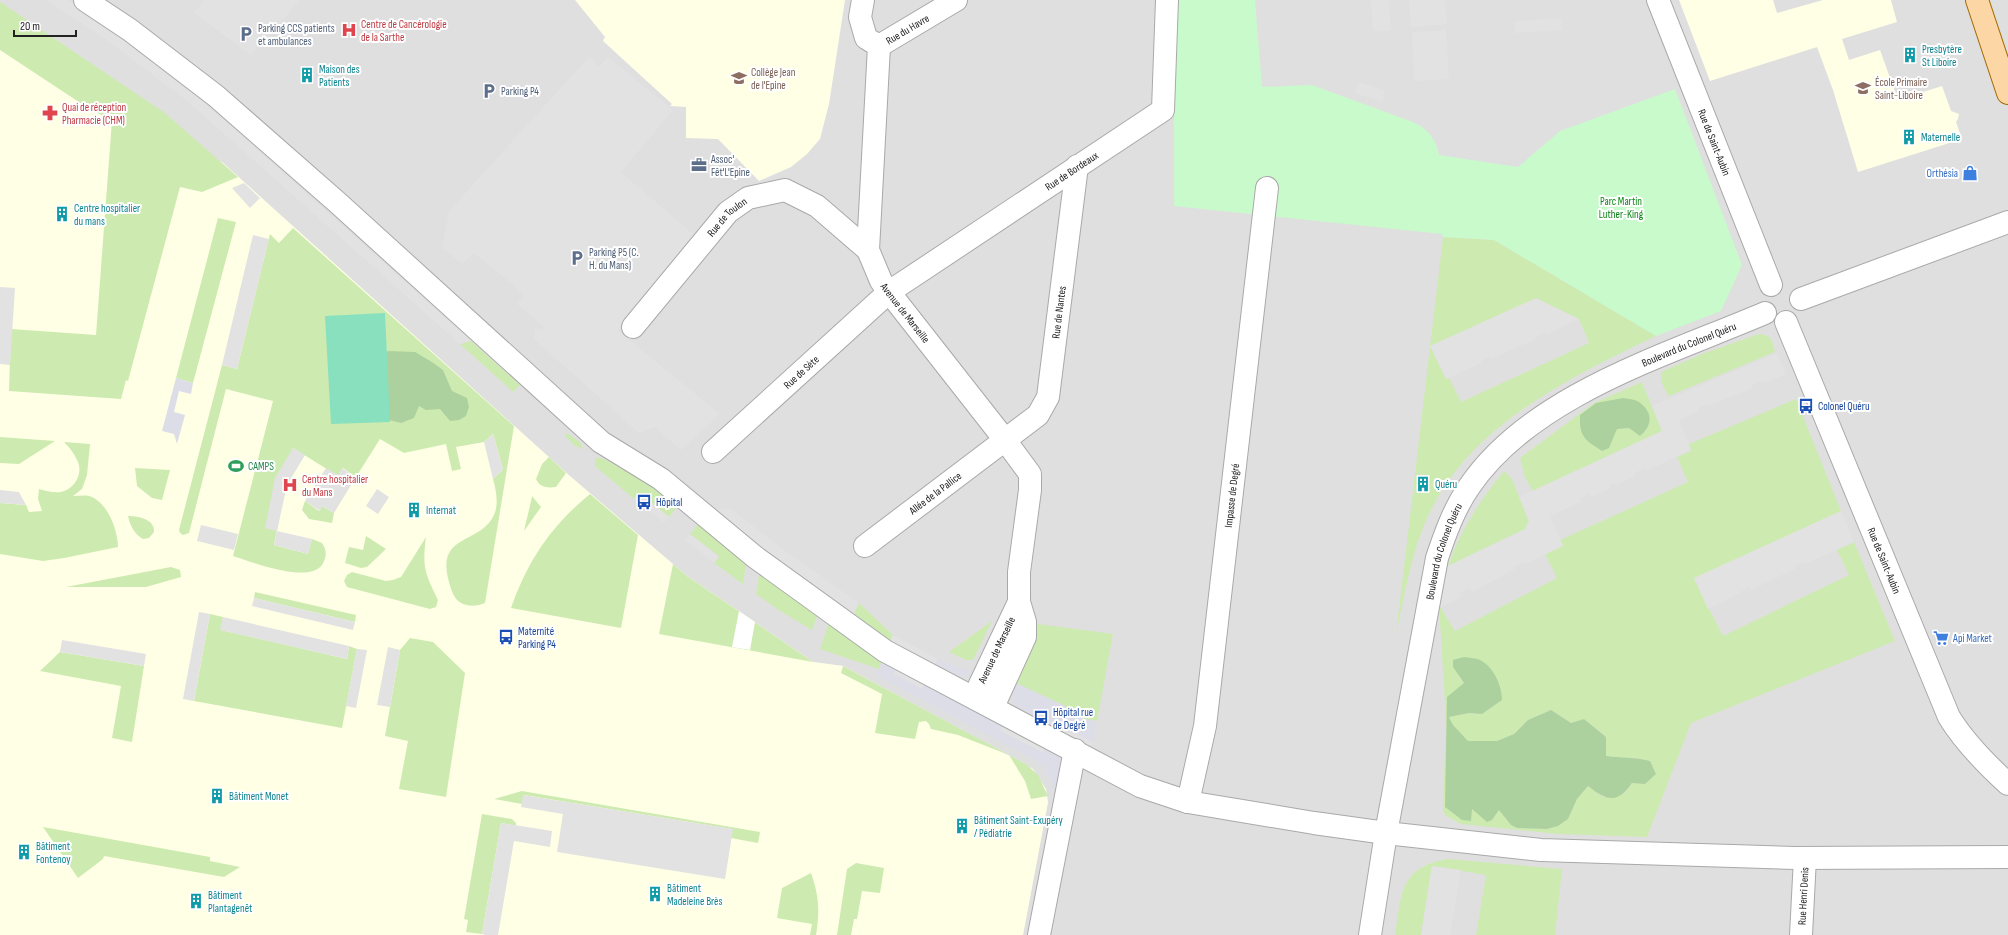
<svg xmlns="http://www.w3.org/2000/svg" width="2008" height="935" font-family="'Sofia Sans Condensed',sans-serif">
  <style>
    .residential { fill: #e0dfdf }
    .education { fill: #ffffe5 }
    .grass { fill: #cdebb0; fill-rule: evenodd }
    .forest { fill: #add19e }
    .park { fill: #c8facc }
    .pitch { fill: #88e0be }
    .parking { fill: #e2e2e2 }
    .plaza { fill: #dddde8 }
    .pier { fill: #fff }
    .lines { fill: none; stroke-linecap: round; stroke-linejoin: round }
    .minor-casing { stroke: #a9a9a9; stroke-width: 24 }
    .primary-casing { stroke: #a06b00; stroke-width: 24 }
    .minor { stroke: #fff; stroke-width: 22 }
    .primary { stroke: #fcd6a4; stroke-width: 22 }
    .labels { text-anchor: middle; dominant-baseline: central; stroke-width: 4; stroke-linejoin: round; paint-order: stroke }
    .health-label { font-size: 11px; fill: #be3a42; stroke: #fff; text-anchor: start }
    .service-label { font-size: 11px; fill: #4e5e75; stroke: #fff; text-anchor: start }
    .street-label { font-size: 11px; fill: #222; stroke: #fff }
    .culture-label { font-size: 11px; fill: #0d838f; stroke: #fff; text-anchor: start }
    .education-label { font-size: 11px; fill: #785e54; stroke: #fff; text-anchor: start }
    .shop-label { font-size: 11px; fill: #366cbe; stroke: #fff; text-anchor: end }
    .park-label { font-size: 11px; fill: #0c8416; stroke: #fff }
    .transit-label { font-size: 11px; fill: #164399; stroke: #fff; text-anchor: start }
    .leisure-label { font-size: 11px; fill: #27864d; stroke: #fff; text-anchor: start }
  </style>
  <rect width="100%" height="100%" fill="#f2efe9"/>
  <path class="residential" d="M0 0H2008V935H1023L1048 802 1026 764 843 666 813 662 687 576 571 477 223 163 0 36Z"/>
  <path class="education" d="M575 0H845L829 104 820 139 807 154 791 167 759 181 718 139 686 138V107L670 106 672 104 603 41 605 37Z
    M1679 0H1773L1777 13 1823 0H1891L1897 22 1842 39 1849 60 1880 50 1898 100 1942 86 1951 111 1959 114 1958 119 1956 122 1962 139 1858 172 1833 90 1817 47 1710 81Z
    M0 36 223 163 571 477 687 576 813 662 843 666 1033 769 1046 789 1048 802 1023 935H0Z"/>
  <path class="grass" d="M0 2 165 113 238 177 202 192 180 187 128 381 126 380 121 399 9 391 11 329 96 335 112 120 91 110 0 50Z
    M218 218 236 222 193 383 176 378Z
    M293 228 514 426 485 603C478 606 469 607 461 603 454 599 451 590 449 582 435 533 480 545 494 515 499 504 496 490 493 479L503 469 493 434 484 442 456 447 461 469 452 471 446 444 404 453 380 439 356 477 343 468 338 476 293 448 274 545 308 554 312 539 322 543C326 549 327 554 324 561 315 587 252 562 233 556L273 401 226 389 189 533 183 535 180 533 179 530 222 365 237 369 270 234 279 243Z
    M1443 237 1494 240 1656 336C1577 374 1482 419 1437 499 1413 540 1406 589 1396 635ZM1579 319 1589 343 1461 402 1449 378 1446 379 1430 346ZM1418 474 1430 476 1428 493 1416 492Z
    M1759 334C1772 335 1772 340 1775 352L1669 396C1663 389 1661 381 1661 372L1702 354Z
    M471 341 520 385 513 392 460 344Z
    M1642 382 1662 431 1533 491 1525 478 1520 458 1594 403ZM1650 423 1641 436 1629 428 1617 429Z
    M1796 399 1841 511 1694 579 1723 636 1849 575 1837 550 1854 542 1895 641 1691 723 1647 837 1559 834 1461 824 1446 816 1443 811 1446 720 1439 605 1455 631 1557 578 1545 554 1563 546 1560 540 1688 482 1677 457 1691 451 1689 444ZM1458 676 1502 700 1482 714 1469 713 1449 717 1453 725 1468 742 1497 741 1514 734 1528 720 1551 710 1571 723 1584 719 1606 737V756C1621 758 1635 757 1650 761L1656 774 1645 784 1632 783 1625 793 1603 797 1588 786 1577 799 1568 819 1558 826 1547 829 1517 828 1511 825 1499 810 1492 820 1471 809 1447 723V715L1464 683Z
    M567 433 580 442 583 449 575 446 565 436Z
    M0 437 55 441 19 464 0 463Z
    M64 442 90 444 87 475 82 489 73 496C78 496 84 495 89 496 107 501 118 530 118 547L64 558 43 561 0 554V503L26 505 29 512 42 511 38 499 39 489C46 491 54 493 61 492 75 489 84 473 77 460 74 453 69 447 64 442Z
    M549 457 566 473 556 487C548 488 540 488 536 479L542 464Z
    M595 458H602L649 483 747 559 743 584 714 563 719 556 690 534 699 523 678 506 669 517 639 493 634 499 595 466Z
    M135 468 170 470 162 500 152 498 137 486Z
    M1504 471 1512 479 1529 521 1525 529 1448 566C1461 530 1479 501 1504 471Z
    M590 494 638 535 621 628 511 608C528 560 551 526 590 494Z
    M532 496 541 507 524 531 532 497Z
    M305 501 319 511 322 506 334 513 332 523 309 519 302 510Z
    M128 516C138 516 155 519 154 532L149 538 143 539C134 534 130 525 128 516Z
    M366 536 386 549 367 567 361 568 345 563 349 547 363 550Z
    M426 537C422 568 425 573 438 600L436 607 430 609 347 587 344 581 347 575 352 572 386 581 393 580 401 577Z
    M673 564 687 576 813 662 659 634Z
    M171 567 180 570 181 577 146 587H66Z
    M760 569 818 614 812 630 777 609 756 594Z
    M255 592 356 615 355 622 254 598Z
    M859 603 893 635 889 643 854 613Z
    M210 614 223 617 221 630 347 659 349 646 357 649 342 728 194 701Z
    M992 621 973 660H967L949 652Z
    M829 623 882 661 879 669 820 649Z
    M1038 624 1113 634 1097 721 1084 719 1063 705 1016 683Z
    M410 638 433 642 465 673 446 797 399 789 408 741 385 736 400 650Z
    M60 652 144 666 132 742 112 738 121 686 40 671Z
    M843 666 1026 764 1038 775 1048 796 1031 799 1025 781 1009 755 958 735 931 729 929 724 926 721 919 722 915 739 875 733 882 694 841 673Z
    M522 791 760 832 758 843 731 838 732 829 524 795 522 804 494 799Z
    M482 814 512 819 516 823V826L501 823 482 934 466 932 468 920 464 919Z
    M43 827 210 857V861L240 867 224 877 104 856 103 859 78 878Z
    M1448 859 1562 869 1555 935H1476L1486 875 1432 866 1421 935H1395C1402 894 1399 867 1448 859Z
    M856 863 884 868 880 893 862 891 857 919H854L851 935H837L847 869Z
    M811 873C819 896 820 911 816 935H810L812 924 777 918 782 888Z"/>
  <path class="forest" d="M388 351 415 352 432 362 443 370 452 391 467 398 469 407 466 416 459 420 450 421 440 409 426 410 419 406 414 418 401 423 389 420 379 357Z
    M1623 398C1628 399 1635 399 1639 402 1653 412 1653 425 1640 436L1629 428 1617 429 1609 448 1602 451C1585 440 1579 437 1580 415L1596 403Z
    M1464 657C1469 658 1476 658 1480 660 1494 667 1502 686 1502 700L1482 714 1469 713 1449 717 1453 725 1468 741H1497L1514 734 1528 720 1551 710 1571 723 1584 719 1606 737V756C1621 758 1635 757 1650 761L1656 774 1645 784 1632 783C1617 805 1606 800 1588 786L1577 799 1568 819 1558 826 1547 829 1517 828 1511 825 1499 810 1492 820 1487 822 1472 809 1471 821 1462 820 1445 807 1447 697 1464 683 1453 667V660Z"/>
  <path class="park" d="M1174 0H1255L1262 87 1312 85 1413 122C1428 129 1436 139 1439 155L1518 167 1560 131 1675 89 1742 265 1721 311 1656 336 1494 240 1443 237 1442 234 1174 206Z"/>
  <path class="pitch" d="M385 313 390 422 331 424 325 316Z"/>
  <path class="parking" d="M46 0H67L110 28 194 93 471 341 460 344 186 100 104 38Z
    M205 0H300L251 55 194 13Z
    M1371 0H1389L1391 30 1373 31Z
    M1409 0H1445L1447 24 1411 27Z
    M1561 18 1562 30 1515 33V21Z
    M1446 30 1449 79 1414 81 1412 32Z
    M589 57 599 67 608 57 673 110 621 172 693 234 617 330 720 414 681 450 655 427 639 433 534 339 535 329 545 328 517 304 524 296 512 284 474 253 462 264 442 247 449 211Z
    M1359 82 1385 90 1382 102 1355 93Z
    M244 183 260 198 250 208 232 188Z
    M253 235 269 239 237 369 222 365Z
    M0 287 15 288 10 365 0 364Z
    M1536 298 1579 319 1546 335 1545 332 1535 337 1536 339 1491 359 1490 357 1481 361V363L1446 379 1430 346Z
    M1777 353 1786 374 1765 383 1763 381 1752 385 1753 388 1708 406 1707 404 1698 408 1699 411 1679 420 1691 450 1646 471 1645 468 1634 473 1636 476 1616 485 1615 483 1610 485 1611 488 1591 497 1589 494 1580 499 1581 502 1550 516 1563 546 1525 564 1523 562 1514 567 1515 569 1472 592 1470 588 1460 593 1462 597 1441 607 1439 605 1448 566 1525 529 1529 521 1519 497 1662 431 1652 406Z
    M493 434 503 469 493 479 484 442Z
    M293 448 305 455 287 485 277 531 312 539 308 554 274 545 277 531 265 528 275 478Z
    M326 468 338 475 342 468 356 477 334 513 322 506 320 511 305 501Z
    M377 489 389 497 378 514 366 506Z
    M0 490 19 492 26 505 0 503Z
    M639 492 669 517 664 523 634 499Z
    M731 509 785 551 859 603 854 613 777 560 713 510Z
    M1841 511 1854 542 1805 564 1804 562 1795 566V569L1751 590 1749 587 1740 592V593L1708 609 1694 578Z
    M201 525 238 534 234 550 197 541Z
    M690 534 719 557 714 563 685 540Z
    M254 598 355 622 353 630 252 606Z
    M199 612 210 614 194 701 183 699Z
    M223 617 349 646 347 659 220 630Z
    M893 635 938 659 934 666 889 643Z
    M62 640 146 654 144 666 60 652Z
    M388 647 400 650 390 707 377 705Z
    M357 649 367 650 356 708 346 706Z
    M896 668 925 683 922 689 893 674Z
    M1003 724 1046 746 1043 753 1000 731Z
    M1063 727 1093 742 1089 749 1059 734Z
    M523 795 733 829 725 879 557 852 563 814 521 807Z
    M501 823 552 831 550 847 514 841 498 935H485L482 934Z
    M1432 866 1461 870 1450 935H1421Z"/>
  <path class="plaza" d="M176 378 193 383 191 394 179 391 174 412 185 415 177 444 174 434 162 431Z
    M938 659 954 666 975 672 970 675 959 677 934 666Z
    M882 661 896 668 894 674 922 689 925 683 1003 724 1000 731 1042 752 1046 746 1060 755 1063 758 1056 795 1045 769 1035 760 876 675Z
    M1016 683 1063 705 1084 719 1097 721 1093 742 1063 727 1059 734 1017 708 1013 701V692Z"/>
  <path class="pier" d="M739 611 755 622 750 650 732 647Z"/>
  <g class="lines">
    <defs>
      <g id="minor">
        <path d="M85 0 130 30 216 96 338 203 601 442 661 479 755 557 885 651 1140 786 1188 802 1314 823 1386 833 1541 850 1795 858 2008 857"/>
        <path d="M863 0 860 17 866 38 879 46"/>
        <path id="s1" d="M1658 0 1771 285"/>
        <path id="s2" d="M879 46 868 250 881 281 889 292 1005 440 1030 474V490L1019 572V602L1025 622V637L993 707"/>
        <path id="s3" d="M879 46 956 0"/>
        <path d="M1801 299 2008 222"/>
        <path id="s4" d="M1786 322 1949 717C1965 743 1986 764 2008 784"/>
        <path id="s5" d="M633 327 728 212 748 198 785 190 817 206 868 250"/>
        <path id="s6" d="M713 452 889 292 1163 110 1167 0"/>
        <path id="s7" d="M865 546 1038 415 1048 397 1077 166"/>
        <path id="s8" d="M974 697 1019 602"/>
        <path id="s9" d="M1188 802 1205 726 1267 188"/>
        <path d="M1039 935 1075 750"/>
        <path id="s10" d="M1370 935 1386 833 1437 558C1445 534 1454 509 1469 487 1531 395 1667 355 1765 313"/>
        <path id="s11" d="M1801 935 1805 858"/>
      </g>
      <path id="primary" d="M1977 0 2008 93"/>
    </defs>
    <use href="#minor" class="minor-casing"/>
    <use href="#primary" class="primary-casing"/>
    <use href="#minor" class="minor"/>
    <use href="#primary" class="primary"/>
  </g>
  <defs>
    <symbol id="hospital-bare" viewBox="-9 -9 18 18"><path d="M-5-5h3v3.5h4V-5h3V5h-3V1.5h-4V5h-3Z" fill="#e0444e" stroke="#fff" stroke-width="2.5" paint-order="stroke"/></symbol>
    <symbol id="parking-bare" viewBox="-9 -9 18 18"><path d="M-3.5-5.5H1a3.5 3.5 0 0 1 0 7H-1V5.5H-3.5ZM-1-3.4V-.6H.8a1.4 1.4 0 0 0 0-2.8Z" fill="#5c6f8a" stroke="#fff" stroke-width="2.5" paint-order="stroke"/></symbol>
    <symbol id="building-bare" viewBox="-9 -9 18 18"><path d="M-4-6H4V6H1V3H-1V6H-4ZM-2.5-4.3h1.7v1.8h-1.7ZM.8-4.3h1.7v1.8H.8ZM-2.5-1h1.7V.8h-1.7ZM.8-1h1.7V.8H.8Z" fill="#0f9aa8" stroke="#fff" stroke-width="2.5" paint-order="stroke"/></symbol>
    <symbol id="school-bare" viewBox="-9 -9 18 18"><path d="M0-5L7-2L0 1L-7-2ZM-4 1L0 2.5L4 1V4Q0 6-4 4Z" fill="#8d6e63" stroke="#fff" stroke-width="2.5" paint-order="stroke"/></symbol>
    <symbol id="pharmacy-bare" viewBox="-9 -9 18 18"><path d="M-2-6h4v4h4v4h-4v4h-4v-4h-4v-4h4Z" fill="#e0444e" stroke="#fff" stroke-width="2.5" paint-order="stroke"/></symbol>
    <symbol id="office-bare" viewBox="-9 -9 18 18"><path d="M-6-3h4V-5.5h4V-3h4V5H-6ZM-1-4.5V-3h2v-1.5ZM-6 0V1H6V0Z" fill="#5c6f8a" stroke="#fff" stroke-width="2.5" paint-order="stroke"/></symbol>
    <symbol id="shop-bare" viewBox="-9 -9 18 18"><path d="M-5-2.5h2.3a2.7 3.5 0 0 1 5.4 0H5L5.5 6h-11ZM-1.5-2.5h3a1.5 2.3 0 0 0-3 0Z" fill="#3f7fe0" stroke="#fff" stroke-width="2.5" paint-order="stroke"/></symbol>
    <symbol id="bus-bare" viewBox="-9 -9 18 18"><path d="M-5-6H5V4H4V6H2V4H-2V6H-4V4H-5ZM-3.5-4V0h7V-4ZM-3.5 1.2v1.5H-2V1.2ZM2 1.2v1.5H3.5V1.2Z" fill="#1a4fb4" stroke="#fff" stroke-width="2.5" paint-order="stroke"/></symbol>
    <symbol id="stadium-bare" viewBox="-9 -9 18 18"><path d="M0-5a6.5 5 0 1 0 0 10a6.5 5 0 1 0 0-10ZM-3.5-1.8h7v3.6h-7Z" fill="#2e9e5b" stroke="#fff" stroke-width="2.5" paint-order="stroke"/></symbol>
    <symbol id="supermarket-bare" viewBox="-9 -9 18 18"><path d="M-6-5.5h2.5l.6 2H6L4.5 2H-2.5L-4.4-4H-6ZM-1.5 3.2a1.3 1.3 0 1 0 .1 0ZM3 3.2a1.3 1.3 0 1 0 .1 0Z" fill="#3f7fe0" stroke="#fff" stroke-width="2.5" paint-order="stroke"/></symbol>
  </defs>
  <g fill-rule="evenodd">
    <use href="#hospital-bare" x="338" y="19" width="22" height="22"/>
    <use href="#parking-bare" x="235" y="23" width="22" height="22"/>
    <use href="#building-bare" x="1899" y="44" width="22" height="22"/>
    <use href="#building-bare" x="296" y="64" width="22" height="22"/>
    <use href="#school-bare" x="728" y="67" width="22" height="22"/>
    <use href="#school-bare" x="1852" y="77" width="22" height="22"/>
    <use href="#parking-bare" x="478" y="80" width="22" height="22"/>
    <use href="#pharmacy-bare" x="39" y="102" width="22" height="22"/>
    <use href="#building-bare" x="1898" y="126" width="22" height="22"/>
    <use href="#office-bare" x="688" y="154" width="22" height="22"/>
    <use href="#shop-bare" x="1959" y="162" width="22" height="22"/>
    <use href="#building-bare" x="51" y="203" width="22" height="22"/>
    <use href="#parking-bare" x="566" y="247" width="22" height="22"/>
    <use href="#bus-bare" x="1795" y="395" width="22" height="22"/>
    <use href="#stadium-bare" x="225" y="455" width="22" height="22"/>
    <use href="#building-bare" x="1412" y="473" width="22" height="22"/>
    <use href="#hospital-bare" x="279" y="474" width="22" height="22"/>
    <use href="#bus-bare" x="633" y="491" width="22" height="22"/>
    <use href="#building-bare" x="403" y="499" width="22" height="22"/>
    <use href="#bus-bare" x="495" y="626" width="22" height="22"/>
    <use href="#supermarket-bare" x="1930" y="627" width="22" height="22"/>
    <use href="#bus-bare" x="1030" y="707" width="22" height="22"/>
    <use href="#building-bare" x="206" y="785" width="22" height="22"/>
    <use href="#building-bare" x="951" y="815" width="22" height="22"/>
    <use href="#building-bare" x="13" y="841" width="22" height="22"/>
    <use href="#building-bare" x="644" y="883" width="22" height="22"/>
    <use href="#building-bare" x="185" y="890" width="22" height="22"/>
  </g>
  <g class="labels">
    <g class="health-label">
      <text x="361" y="24">Centre de Cancérologie<tspan x="361" dy="13">de la Sarthe</tspan></text>
      <text x="62" y="107">Quai de réception<tspan x="62" dy="13">Pharmacie (CHM)</tspan></text>
      <text x="302" y="479">Centre hospitalier<tspan x="302" dy="13">du Mans</tspan></text>
    </g>
    <g class="service-label">
      <text x="258" y="28">Parking CCS patients<tspan x="258" dy="13">et ambulances</tspan></text>
      <text x="501" y="91">Parking P4</text>
      <text x="711" y="159">Assoc'<tspan x="711" dy="13">Fêt'L'Epine</tspan></text>
      <text x="589" y="252">Parking P5 (C.<tspan x="589" dy="13">H. du Mans)</tspan></text>
    </g>
    <g class="street-label">
      <text stroke="none"><textPath href="#s3" startOffset="33">Rue du Havre</textPath></text>
      <text stroke="none"><textPath href="#s1" startOffset="153">Rue de Saint-Aubin</textPath></text>
      <text stroke="none"><textPath href="#s6" startOffset="457">Rue de Bordeaux</textPath></text>
      <text stroke="none"><textPath href="#s5" startOffset="145">Rue de Toulon</textPath></text>
      <text stroke="none"><textPath href="#s2" startOffset="278">Avenue de Marseille</textPath></text>
      <text stroke="none"><textPath href="#s7" startOffset="323">Rue de Nantes</textPath></text>
      <text stroke="none"><textPath href="#s10" startOffset="727">Boulevard du Colonel Quéru</textPath></text>
      <text stroke="none"><textPath href="#s6" startOffset="119">Rue de Sète</textPath></text>
      <text stroke="none"><textPath href="#s7" startOffset="88">Allée de la Pallice</textPath></text>
      <text stroke="none"><textPath href="#s9" startOffset="310">Impasse de Degré</textPath></text>
      <text stroke="none"><textPath href="#s10" startOffset="391">Boulevard du Colonel Quéru</textPath></text>
      <text stroke="none"><textPath href="#s4" startOffset="258">Rue de Saint-Aubin</textPath></text>
      <text stroke="none"><textPath href="#s8" startOffset="52">Avenue de Marseille</textPath></text>
      <text stroke="none"><textPath href="#s11" startOffset="39">Rue Henri Denis</textPath></text>
    </g>
    <g class="culture-label">
      <text x="1922" y="49">Presbytère<tspan x="1922" dy="13">St Liboire</tspan></text>
      <text x="319" y="69">Maison des<tspan x="319" dy="13">Patients</tspan></text>
      <text x="1921" y="137">Maternelle</text>
      <text x="74" y="208">Centre hospitalier<tspan x="74" dy="13">du mans</tspan></text>
      <text x="1435" y="484">Quéru</text>
      <text x="426" y="510">Internat</text>
      <text x="229" y="796">Bâtiment Monet</text>
      <text x="974" y="820">Bâtiment Saint-Exupéry<tspan x="974" dy="13">/ Pédiatrie</tspan></text>
      <text x="36" y="846">Bâtiment<tspan x="36" dy="13">Fontenoy</tspan></text>
      <text x="667" y="888">Bâtiment<tspan x="667" dy="13">Madeleine Brès</tspan></text>
      <text x="208" y="895">Bâtiment<tspan x="208" dy="13">Plantagenêt</tspan></text>
    </g>
    <g class="education-label">
      <text x="751" y="72">Collège Jean<tspan x="751" dy="13">de l'Epine</tspan></text>
      <text x="1875" y="82">École Primaire<tspan x="1875" dy="13">Saint-Liboire</tspan></text>
    </g>
    <g class="shop-label">
      <text x="1958" y="173">Orthésia</text>
      <text x="1953" y="638" text-anchor="start">Api Market</text>
    </g>
    <g class="park-label">
      <text x="1621" y="201">Parc Martin<tspan x="1621" dy="13">Luther-King</tspan></text>
    </g>
    <g class="transit-label">
      <text x="1818" y="406">Colonel Quéru</text>
      <text x="656" y="502">Hôpital</text>
      <text x="518" y="631">Maternité<tspan x="518" dy="13">Parking P4</tspan></text>
      <text x="1053" y="712">Hôpital rue<tspan x="1053" dy="13">de Degré</tspan></text>
    </g>
    <g class="leisure-label">
      <text x="248" y="466">CAMPS</text>
    </g>
  </g>
  <path d="M14 30v6h62v-6" fill="none" stroke="#222222" stroke-width="2"/>
  <text x="20" y="30" font-size="12" fill="#222222" stroke="#ffffff" stroke-width="3" paint-order="stroke">20 m</text>
</svg>
